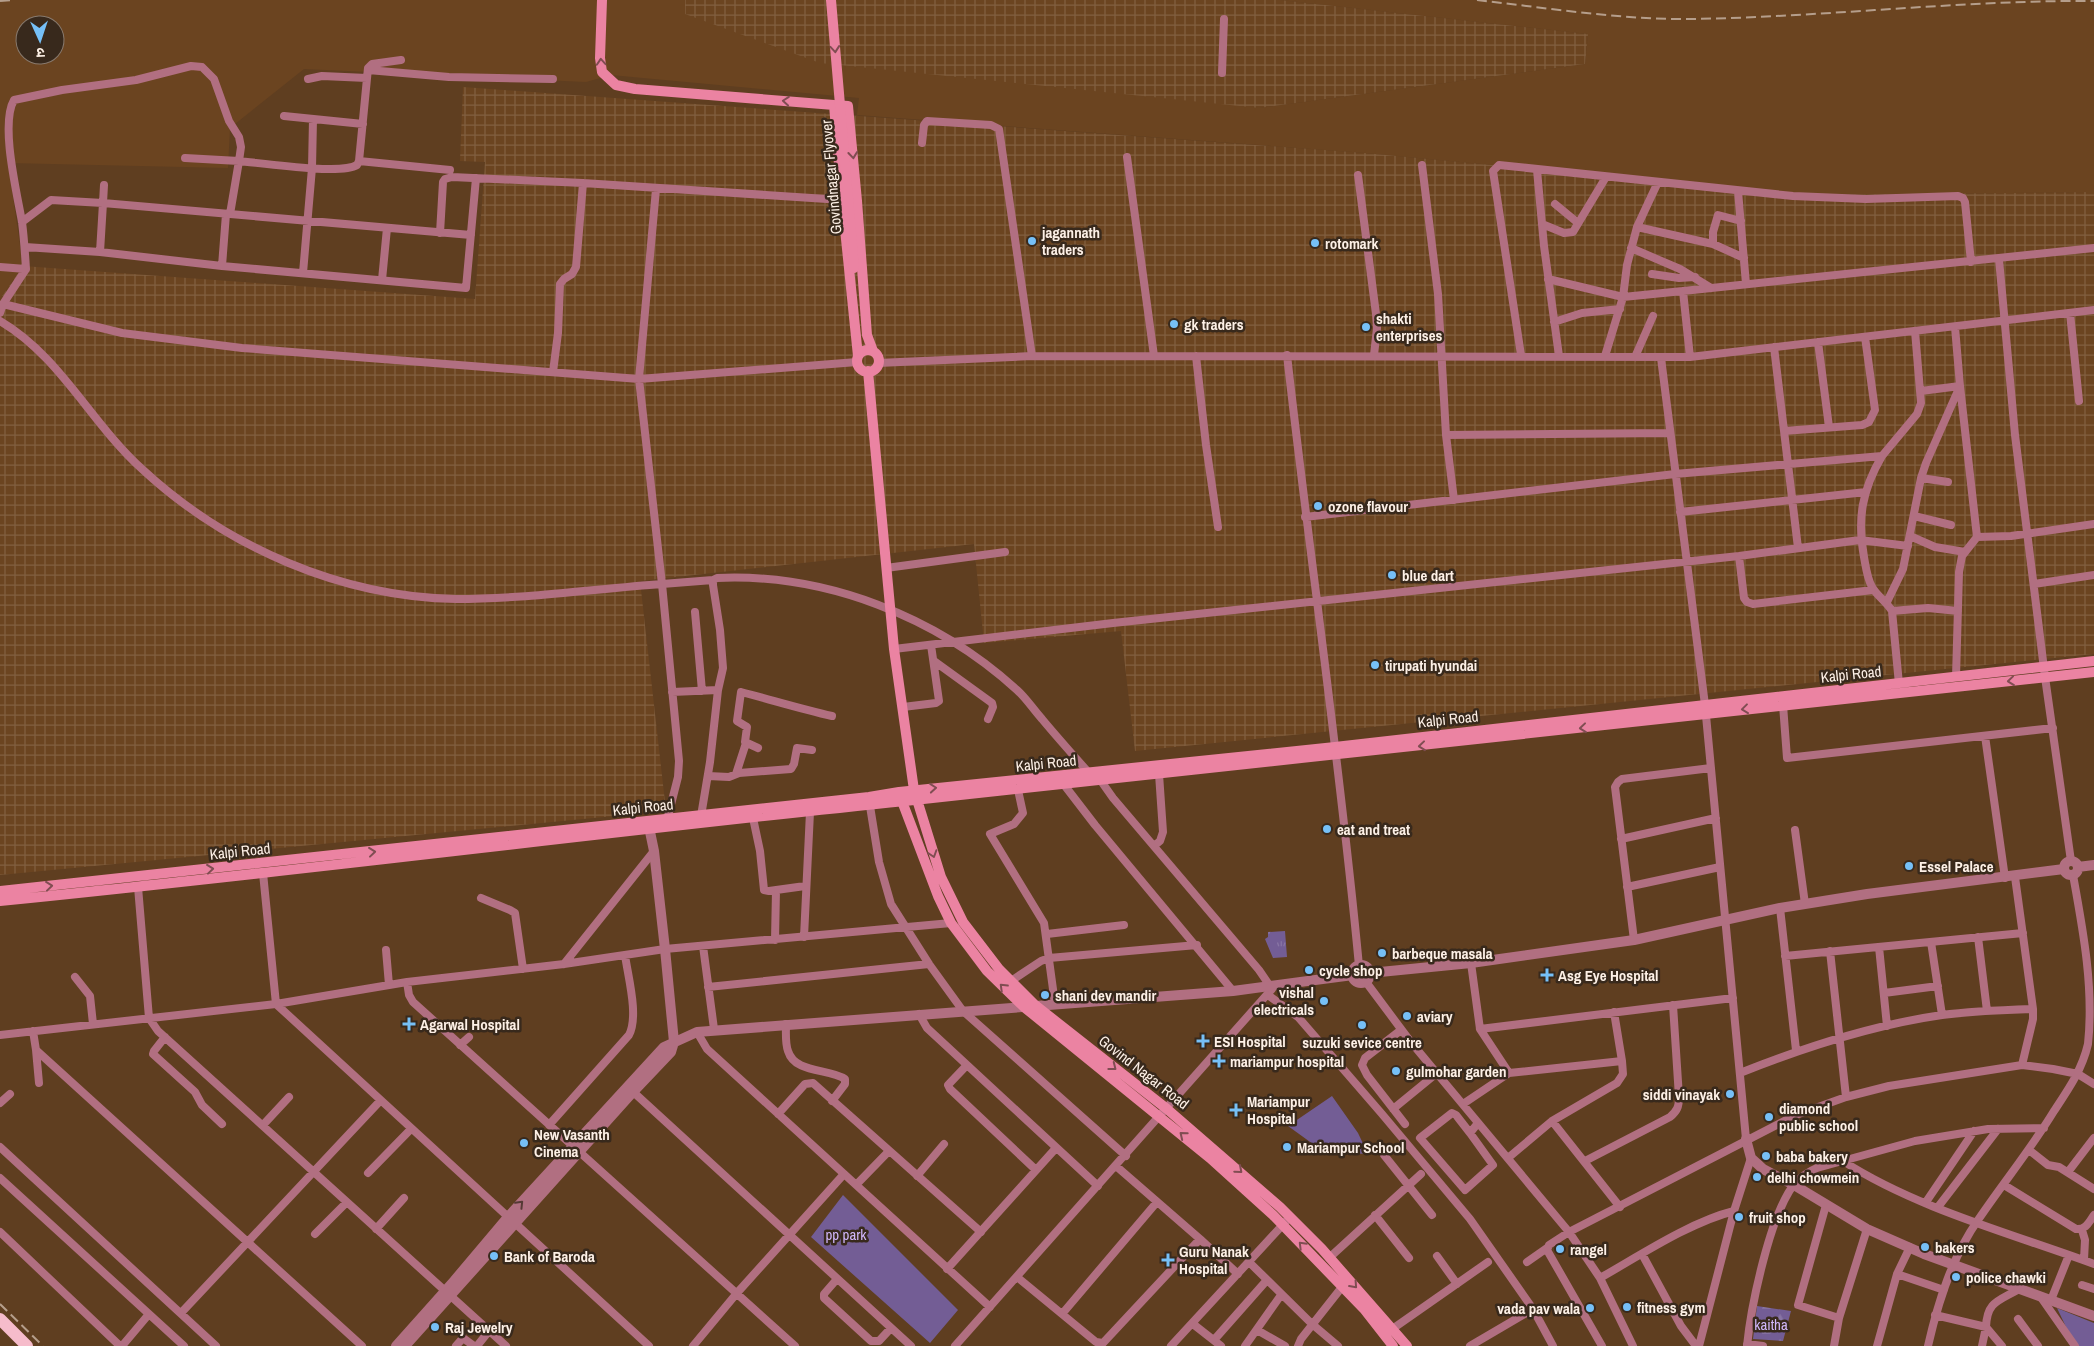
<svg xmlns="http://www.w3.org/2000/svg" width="2094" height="1346" font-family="'Archivo Narrow','Noto Sans Devanagari',sans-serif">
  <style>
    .built { fill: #6b4420; fill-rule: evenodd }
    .industrial { fill: url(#industrial-grid) }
    .grass { fill: url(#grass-tufts) }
    .forest { fill: url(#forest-firs) }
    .green { fill: #735d95 }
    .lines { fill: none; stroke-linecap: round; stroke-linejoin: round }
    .minor { stroke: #b16f81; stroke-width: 8 }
    .tertiary { stroke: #b16f81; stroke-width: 10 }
    .secondary { stroke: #eb83a2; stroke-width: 10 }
    .trunk { stroke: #f6bccb; stroke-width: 12 }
    .rail { stroke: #b59e8b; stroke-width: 2; stroke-dasharray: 10 5; stroke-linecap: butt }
    .secondary-bridge { stroke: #eb83a2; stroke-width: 10 }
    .oneway { stroke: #804d52 }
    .oneway2 { stroke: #563a35 }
    .poi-dot { fill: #76c0f7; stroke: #38291c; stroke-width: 2 }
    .labels { text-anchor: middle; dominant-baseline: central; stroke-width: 5; stroke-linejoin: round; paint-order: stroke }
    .street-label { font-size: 15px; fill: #fdf0e6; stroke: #38291c }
    .poi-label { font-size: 15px; font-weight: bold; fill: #fdf0e6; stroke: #38291c; text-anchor: start }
    .park-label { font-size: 15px; fill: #d1b7fb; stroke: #38291c }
  </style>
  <defs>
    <pattern id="industrial-grid" width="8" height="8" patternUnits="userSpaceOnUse" patternTransform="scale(1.25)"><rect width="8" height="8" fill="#6b4420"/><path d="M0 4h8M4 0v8" fill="none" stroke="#815f40"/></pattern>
    <pattern id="grass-tufts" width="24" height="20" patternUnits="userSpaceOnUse" patternTransform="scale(1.25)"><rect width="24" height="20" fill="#735d95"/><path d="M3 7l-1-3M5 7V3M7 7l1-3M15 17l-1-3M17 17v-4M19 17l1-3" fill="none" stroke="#8875a4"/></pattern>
    <pattern id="forest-firs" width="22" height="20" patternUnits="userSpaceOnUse" patternTransform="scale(1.25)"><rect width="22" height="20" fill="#735d95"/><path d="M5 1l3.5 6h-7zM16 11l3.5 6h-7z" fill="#8875a4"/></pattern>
  </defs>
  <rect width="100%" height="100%" fill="#5f3e20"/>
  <path class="built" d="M0 0H685V14L1259 108 1585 64 1588 34 1280 0H2094V192L1809 195 1365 153 857 115 859 98 611 75 586 82 304 69 230 128 228 168 8 163 23 266 0 299ZM25 25H55V55H25Z"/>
  <path class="industrial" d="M685 0H1280L1588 34 1585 64 1259 108 820 63 685 14Z
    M463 87 1365 153 1809 195 2094 192V654L1135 751 1121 631 984 643 974 544 640 581 666 811 0 875V299L23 266 475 299 485 162 460 161Z"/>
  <path class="grass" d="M1285 931 1287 957 1273 958 1265 939 1268 937V932Z"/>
  <path class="forest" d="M1757 1306 1791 1311 1783 1341 1753 1339Z"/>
  <path class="green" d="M1332 1096 1358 1133 1368 1154 1324 1152 1288 1126Z
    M843 1195 958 1310 930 1343 811 1237Z
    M2057 1308 2094 1323V1346H2075Z"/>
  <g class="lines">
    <path class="minor" d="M368 70 449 77 553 79
      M1222 73 1224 19
      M308 79 322 76 367 78
      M284 116 363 124
      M922 143 924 125 927 121 991 125 999 129 1032 356
      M1127 157 1154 356
      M359 161 450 170
      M1422 165 1438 294 1446 435 1454 500
      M1537 170 1544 246 1559 356
      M1358 175 1376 314 1377 328 1374 355
      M656 189 639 379 662 584 713 580
      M1738 191 1746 284
      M1555 204 1578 223
      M230 214 239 161C261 163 341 175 357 165L359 161 368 68 372 64 401 60
      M22 222 51 200 103 203 104 185
      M1542 224 1564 233 1573 232 1606 177
      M1637 227 1713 244 1744 258
      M440 233 443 182 445 179 452 177 583 183 842 200
      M1713 244V232L1718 215 1741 221
      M25 247 100 252 222 266 466 288 476 178
      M1631 248 1680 269 1711 288
      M100 252 103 203 471 235
      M1999 259 2015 435 2045 677 2071 861
      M222 266 226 214
      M0 267 26 269 3 304
      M26 269C25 253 24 237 22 222 17 193 0 124 14 100L62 90 136 80 191 66 202 67 214 79 229 121 239 137 241 147 239 161 185 158
      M303 273 312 168 313 119
      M1652 274 1679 278 1695 277
      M1548 279 1623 297 1683 291 1690 357
      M382 280 387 228
      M1683 291 2094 248
      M0 313 3 304 122 333 242 348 639 379 857 362
      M2070 313 2079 401
      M0 321C60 356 91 423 142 469 226 547 341 597 456 599 525 599 594 589 662 584L679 761 678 777 666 824
      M1554 322 1582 313 1620 309
      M1955 327 1960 386 1977 537
      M1818 342 1829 427
      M1774 347 1798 548
      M1287 355C1310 559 1340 762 1359 966
      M1521 355 1493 171 1499 165 1793 196 1866 199 1958 196 1963 198 1965 202 1971 262
      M1196 356 1206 445 1218 527
      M1605 356 1623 297 1627 265 1637 227 1658 182
      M1635 357 1653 316
      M1661 358 1705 705 1746 1139
      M878 363 1032 356 1690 357 2094 310
      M553 372 558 333 560 284 564 279 572 274 576 267 583 183
      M1784 431 1862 425 1869 422 1875 410 1865 337
      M1446 435 1670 433
      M1882 456C1862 490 1857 519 1864 557 1866 568 1867 578 1872 587 1877 596 1886 601 1892 611L1899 684
      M1921 478 1948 482
      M1680 512 1866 492
      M1914 516 1951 525
      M1305 517 1675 474 1882 456 1917 414 1921 403 1915 331
      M1910 536 1935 547 1965 552
      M1739 556 1744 598 1747 602 1753 604 1873 590
      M886 568 1005 552
      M2034 584 2094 575
      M1887 602 1903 569 1921 478 1926 463 1960 386 1921 391
      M1892 611 1928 608 1958 611
      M695 612 702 691
      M894 649 1113 623 1739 556 1860 540 1908 546
      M934 661 992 703 993 707 988 719
      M1956 677 1959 572 1962 556 1977 537 2011 536 2094 524
      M672 692 718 690
      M1783 705 1787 758 2053 728
      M903 707 936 703 939 701 931 645
      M1985 736 2005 878
      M758 748 745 742 747 727 737 721 741 692C772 700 801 709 832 716
      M736 774 746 743
      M708 776 729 777 739 773 791 769 794 764 797 748 812 750
      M1065 786 1095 825 1233 991
      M1018 790 1023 813 1014 824 990 834 1044 923 1055 1004
      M869 800 879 862 891 904 929 964 963 1011 1126 1156
      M701 816 710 762 718 690 723 668 720 630 713 585V580L717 578C826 573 937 617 1017 690 1026 698 1033 709 1042 719 1057 737 1073 755 1089 773
      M753 818 760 851 764 890 769 891 805 886
      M1795 830 1805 904
      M1621 839 1716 818
      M1154 846 1160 841 1163 832 1159 774
      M263 873 276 1004 649 1346
      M2015 877 2033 1009V1019L2022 1065
      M138 887 149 1018 158 1031 506 1346
      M1627 887 1720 867
      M481 898 510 910 515 913 523 969
      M1780 908 1796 1050
      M1047 934 1124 925
      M804 937 810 812
      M1978 937 1987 1011
      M775 940 776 890
      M1634 940 1615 787 1618 782 1622 779 1711 768
      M1931 942 1942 1015
      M703 946 714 1029
      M1879 947 1887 1026
      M386 950 389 985
      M1830 951 1846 1097
      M1785 956 2023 933
      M1471 963 1480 1029 1733 998
      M564 964 654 851
      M75 977 90 996 93 1024
      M1011 981 1041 961 1049 958 1197 945
      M407 982 409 995 413 1002 795 1346
      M1366 982 1410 1041 1569 1232 1600 1278 1633 1346
      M708 987 929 964
      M1884 993 1938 986
      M1268 995 1298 1017 1382 1114 1470 1219 1533 1309 1470 1346
      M919 1014 927 1028 1098 1186
      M786 1024C786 1033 785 1043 788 1051 795 1074 829 1068 845 1079V1084L832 1101
      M1401 1030 1365 1058 1362 1065 1367 1075 1405 1124
      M33 1031 36 1050 362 1346
      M697 1032 707 1049 990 1307
      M0 1035 276 1004 407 982 564 964 665 949 951 923
      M165 1037 154 1051 153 1054 195 1092 202 1105 222 1124
      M460 1045 469 1037
      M36 1050 39 1083
      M967 1065 948 1085 950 1089 1036 1170
      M1509 1073 1622 1061 1614 1012
      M1740 1073C1805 1047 1872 1025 1942 1015 1972 1011 2003 1010 2033 1009
      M630 1089 911 1346
      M0 1103 10 1094
      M1463 1104 1509 1073 1480 1029
      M1393 1109 1437 1073
      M778 1114 805 1084 813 1083 981 1232
      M1552 1121 1620 1207
      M263 1125 289 1097
      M549 1125 629 1035C639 1016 628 977 625 955
      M1470 1133 1493 1165 1465 1190 1420 1138 1452 1113 1456 1115 1470 1133 1478 1123
      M0 1147 216 1346
      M2029 1150 2048 1165 2059 1167 2094 1189
      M1384 1155 1432 1215
      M1508 1158 1552 1121 1617 1083 1623 1074 1622 1061
      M1585 1161 1670 1117C1677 1111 1679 1107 1679 1097L1673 1005
      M1843 1161C1915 1208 2013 1234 2094 1264
      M1116 1166 1200 1239 1238 1274
      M2068 1172 2094 1138
      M368 1173 411 1129
      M917 1176 944 1144
      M0 1178 184 1346
      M856 1185 889 1151
      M2004 1185 2076 1229C2086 1230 2089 1222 2094 1215
      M1926 1202 1974 1131
      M1826 1205 1798 1305 1839 1318
      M1938 1207 1998 1129
      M1375 1215 1409 1258
      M376 1229 404 1198
      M2082 1230 2085 1240 2084 1260
      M0 1232 120 1346
      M315 1234 347 1202
      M1642 1254 1681 1326 1696 1346
      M1437 1256 1457 1284
      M1329 1258 1421 1174
      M1249 1262 1312 1324 1338 1346
      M1527 1262 1547 1248
      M947 1269 1056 1148
      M1897 1274 1944 1290
      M1017 1277 1096 1342 1103 1343 1200 1239
      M1600 1278C1639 1256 1690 1222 1734 1211
      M837 1279 824 1294V1298L871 1341H879L891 1328
      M2082 1285 2094 1289
      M2040 1296 2075 1346
      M2051 1300 2069 1255
      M1533 1309 1553 1346
      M181 1313 380 1101
      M1062 1314 1157 1202
      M1935 1315 1986 1327 1982 1346
      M2018 1319 2038 1346
      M1193 1324 1221 1346
      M1257 1330 1285 1346
      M1388 1332 1488 1262
      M1214 1340 1267 1280
      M1747 1344 1763 1346
      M122 1346 149 1314
      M456 1346 463 1338 474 1346
      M477 1346 489 1331
      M693 1346 737 1293 844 1174
      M955 1346 1272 989 1259 970 1113 798 1101 781
      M1171 1346 1290 1217
      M1245 1346 1281 1295
      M1298 1346 1301 1339 1342 1287
      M1602 1346 1547 1250 1549 1245 1569 1232 1796 1115 1846 1097 1889 1086 2022 1065 2053 1069 2078 1074 2094 1084
      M1699 1346 1734 1211 1751 1158
      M1747 1346C1751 1306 1770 1214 1795 1183 1802 1176 1808 1172 1817 1168L1915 1141 1988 1129 2044 1128
      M1834 1346 1839 1318 1867 1229
      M1877 1346 1897 1274 1910 1247
      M1928 1346C1938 1302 1952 1257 1978 1220 2003 1183 2031 1149 2054 1111 2068 1090 2082 1070 2088 1044 2094 988 2083 930 2073 875
      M2002 1346 1986 1327C1987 1301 1999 1301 2019 1289"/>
    <path class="tertiary" d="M2064 868a7 7 0 1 1 14 0a7 7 0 1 1-14 0Z
      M2078 867 2094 865
      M1352 974a9 9 0 1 1 18 0a9 9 0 1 1-18 0Z
      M1370 973 1471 963 1634 940 1780 908 1867 894 2064 869
      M1746 1139 1751 1158 1763 1169 1794 1185 1867 1229 1924 1254 2094 1316
      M396 1346 454 1281 508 1217 664 1047 697 1032 1233 991 1353 975
      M405 1346 633 1092 671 1052 674 1042 665 949 654 851 648 822"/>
    <path class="secondary" d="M602 0 600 58 602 72 616 85 635 89 834 105
      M857 361a11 11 0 1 1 22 0a11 11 0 1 1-22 0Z
      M858 356 842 200 834 105 848 106 857 201 867 335 873 351
      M868 371 894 649 914 790 941 877 963 922 999 969 1035 1005 1167 1109 1280 1207 1322 1249 1407 1346
      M900 796 938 896 951 923 987 971 1024 1007 1210 1158 1273 1215 1364 1309 1393 1346
      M0 891 869 797 899 792 1335 747 2094 661
      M0 901C302 871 603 832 905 801 1301 761 1697 714 2094 672"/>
    <path class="trunk" d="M0 1319 27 1346"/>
    <path class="rail" d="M1477 0C1548 8 1621 20 1692 19 1826 17 1960 0 2094 1
      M0 1 12 0
      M0 1304 43 1346"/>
    <path class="secondary-bridge" d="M831 0 854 268"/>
  </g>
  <defs><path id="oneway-chevron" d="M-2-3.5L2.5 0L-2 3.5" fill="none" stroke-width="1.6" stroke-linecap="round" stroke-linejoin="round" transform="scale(1.25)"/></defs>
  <g class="oneway">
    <use href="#oneway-chevron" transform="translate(835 49) rotate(85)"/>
    <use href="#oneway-chevron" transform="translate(601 62) rotate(-94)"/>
    <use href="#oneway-chevron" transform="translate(786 101) rotate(-175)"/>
    <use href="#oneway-chevron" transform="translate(853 155) rotate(84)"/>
    <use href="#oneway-chevron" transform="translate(2011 681) rotate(174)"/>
    <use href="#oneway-chevron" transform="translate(1745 709) rotate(173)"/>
    <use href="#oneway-chevron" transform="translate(1583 728) rotate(174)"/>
    <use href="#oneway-chevron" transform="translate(1422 746) rotate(174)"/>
    <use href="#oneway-chevron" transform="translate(933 788) rotate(-5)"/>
    <use href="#oneway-chevron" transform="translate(372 852) rotate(-6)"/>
    <use href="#oneway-chevron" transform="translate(933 854) rotate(72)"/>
    <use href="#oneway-chevron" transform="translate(210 869) rotate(-6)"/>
    <use href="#oneway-chevron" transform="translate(49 886) rotate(-6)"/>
    <use href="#oneway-chevron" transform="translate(1003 987) rotate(-136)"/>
    <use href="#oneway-chevron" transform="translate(1113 1067) rotate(38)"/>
    <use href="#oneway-chevron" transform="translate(1183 1135) rotate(-141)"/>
    <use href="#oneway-chevron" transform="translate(1239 1170) rotate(41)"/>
    <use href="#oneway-chevron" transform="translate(1302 1245) rotate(-135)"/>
    <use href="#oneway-chevron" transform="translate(1354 1285) rotate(48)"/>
  </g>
  <use class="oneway2" href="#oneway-chevron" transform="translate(520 1204) rotate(-46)"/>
  <g class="poi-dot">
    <circle cx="1032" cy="241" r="5"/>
    <circle cx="1315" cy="243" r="5"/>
    <circle cx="1174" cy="324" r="5"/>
    <circle cx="1366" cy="327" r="5"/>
    <circle cx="1318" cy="506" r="5"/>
    <circle cx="1392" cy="575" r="5"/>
    <circle cx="1375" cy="665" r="5"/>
    <circle cx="1327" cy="829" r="5"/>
    <circle cx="1909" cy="866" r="5"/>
    <circle cx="1382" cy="953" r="5"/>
    <circle cx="1309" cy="970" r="5"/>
    <path d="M1544.5 967.5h5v5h5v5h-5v5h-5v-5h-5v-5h5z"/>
    <circle cx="1045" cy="995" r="5"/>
    <circle cx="1324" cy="1001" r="5"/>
    <circle cx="1407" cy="1016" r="5"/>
    <path d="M406.5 1016.5h5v5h5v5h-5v5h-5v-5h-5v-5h5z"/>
    <circle cx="1362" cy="1025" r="5"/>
    <path d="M1200.5 1033.5h5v5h5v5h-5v5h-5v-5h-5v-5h5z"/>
    <path d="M1216.5 1053.5h5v5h5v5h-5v5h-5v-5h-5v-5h5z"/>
    <circle cx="1396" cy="1071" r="5"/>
    <circle cx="1730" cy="1094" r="5"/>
    <path d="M1233.5 1102.5h5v5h5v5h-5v5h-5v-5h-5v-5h5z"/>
    <circle cx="1769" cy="1117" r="5"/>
    <circle cx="524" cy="1143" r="5"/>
    <circle cx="1287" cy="1147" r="5"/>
    <circle cx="1766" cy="1156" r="5"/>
    <circle cx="1757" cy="1177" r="5"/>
    <circle cx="1739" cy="1217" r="5"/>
    <circle cx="1925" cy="1247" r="5"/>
    <circle cx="1560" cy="1249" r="5"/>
    <circle cx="494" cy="1256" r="5"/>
    <path d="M1165.5 1252.5h5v5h5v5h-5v5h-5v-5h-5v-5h5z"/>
    <circle cx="1956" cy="1277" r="5"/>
    <circle cx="1627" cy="1307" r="5"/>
    <circle cx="1590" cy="1308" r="5"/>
    <circle cx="435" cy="1327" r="5"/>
  </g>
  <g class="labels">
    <g class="street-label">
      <text transform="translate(831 177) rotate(-95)">Govindnagar Flyover</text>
      <text transform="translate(1851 674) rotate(-6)">Kalpi Road</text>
      <text transform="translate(1448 719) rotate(-6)">Kalpi Road</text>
      <text transform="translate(1046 763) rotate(-6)">Kalpi Road</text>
      <text transform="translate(643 807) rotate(-6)">Kalpi Road</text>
      <text transform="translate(240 851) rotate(-6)">Kalpi Road</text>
      <text transform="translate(1144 1072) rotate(38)">Govind Nagar Road</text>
    </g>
    <g class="poi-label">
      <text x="1042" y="232">jagannath<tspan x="1042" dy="17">traders</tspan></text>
      <text x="1325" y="243">rotomark</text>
      <text x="1376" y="318">shakti<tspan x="1376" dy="17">enterprises</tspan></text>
      <text x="1184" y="324">gk traders</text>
      <text x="1328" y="506">ozone flavour</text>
      <text x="1402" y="575">blue dart</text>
      <text x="1385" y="665">tirupati hyundai</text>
      <text x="1337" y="829">eat and treat</text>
      <text x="1919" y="866">Essel Palace</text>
      <text x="1392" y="953">barbeque masala</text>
      <text x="1319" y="970">cycle shop</text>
      <text x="1558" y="975">Asg Eye Hospital</text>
      <text x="1314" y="992" text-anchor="end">vishal<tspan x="1314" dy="17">electricals</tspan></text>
      <text x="1055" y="995">shani dev mandir</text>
      <text x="1417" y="1016">aviary</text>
      <text x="420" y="1024">Agarwal Hospital</text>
      <text x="1214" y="1041">ESI Hospital</text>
      <text x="1362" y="1042" text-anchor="middle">suzuki sevice centre</text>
      <text x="1230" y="1061">mariampur hospital</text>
      <text x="1406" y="1071">gulmohar garden</text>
      <text x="1720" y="1094" text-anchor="end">siddi vinayak</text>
      <text x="1247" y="1101">Mariampur<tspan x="1247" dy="17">Hospital</tspan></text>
      <text x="1779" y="1108">diamond<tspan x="1779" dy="17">public school</tspan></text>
      <text x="534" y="1134">New Vasanth<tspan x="534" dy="17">Cinema</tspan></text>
      <text x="1297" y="1147">Mariampur School</text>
      <text x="1776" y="1156">baba bakery</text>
      <text x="1767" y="1177">delhi chowmein</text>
      <text x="1749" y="1217">fruit shop</text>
      <text x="1935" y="1247">bakers</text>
      <text x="1570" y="1249">rangel</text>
      <text x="1179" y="1251">Guru Nanak<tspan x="1179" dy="17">Hospital</tspan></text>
      <text x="504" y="1256">Bank of Baroda</text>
      <text x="1966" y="1277">police chawki</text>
      <text x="1637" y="1307">fitness gym</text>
      <text x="1580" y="1308" text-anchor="end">vada pav wala</text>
      <text x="445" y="1327">Raj Jewelry</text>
    </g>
    <g class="park-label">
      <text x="846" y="1234">pp park</text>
      <text x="1771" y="1324">kaitha</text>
    </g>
  </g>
  <g transform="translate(40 40) rotate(177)"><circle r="24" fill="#38291c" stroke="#87796d"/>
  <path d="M0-4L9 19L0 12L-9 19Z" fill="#76c0f7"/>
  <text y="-8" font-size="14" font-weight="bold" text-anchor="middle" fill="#fdf0e6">उ</text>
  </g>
</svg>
